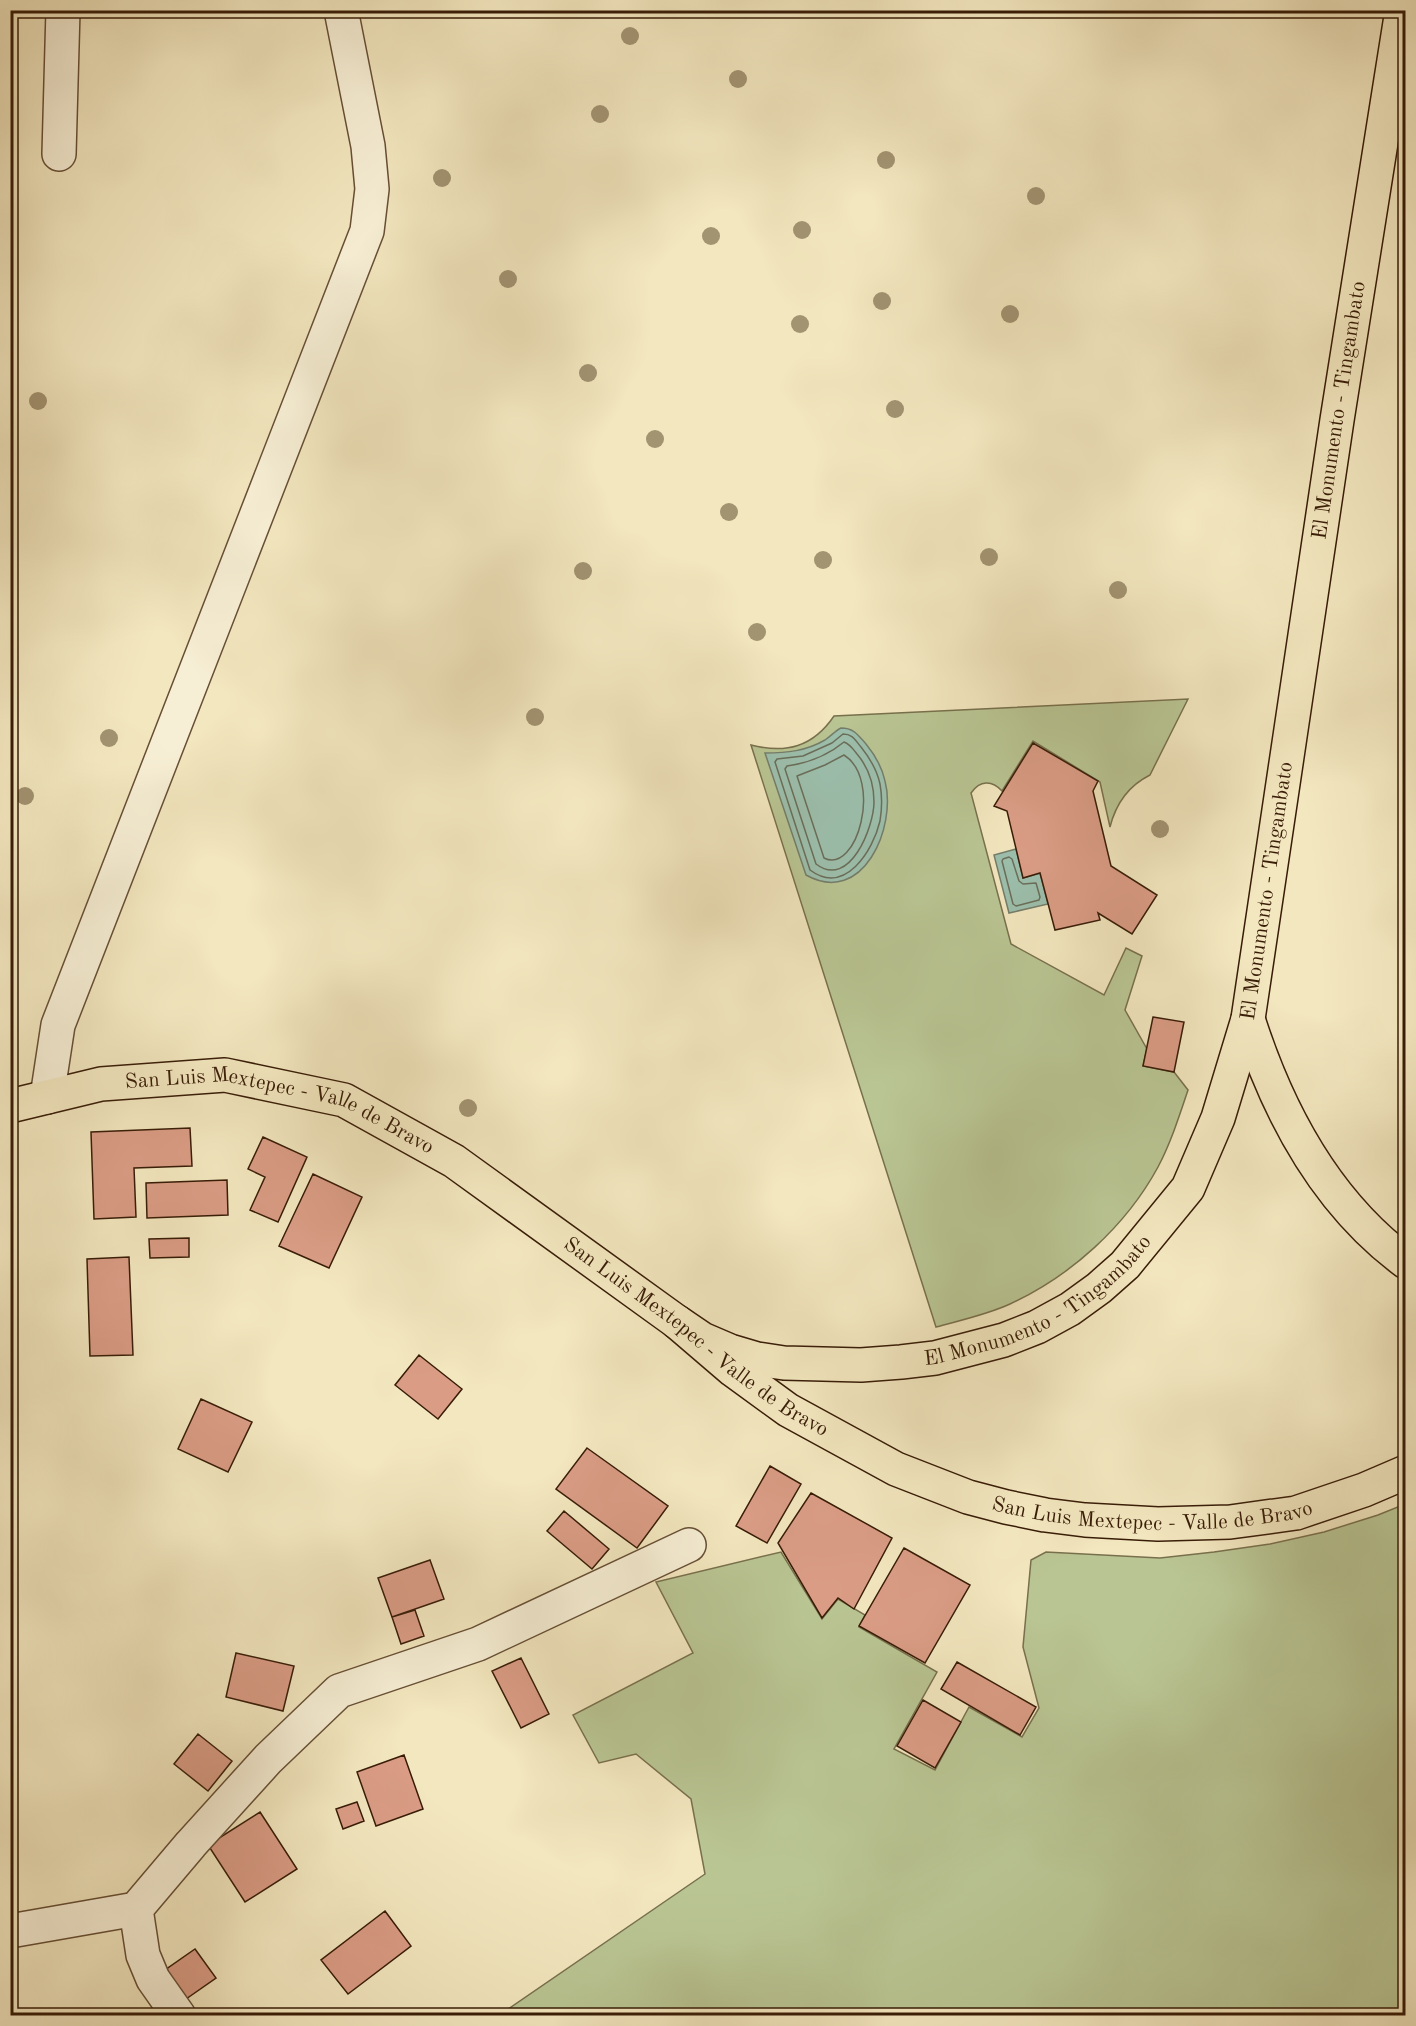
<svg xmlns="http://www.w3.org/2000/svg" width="1416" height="2026" font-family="'Old Standard TT',serif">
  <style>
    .green { fill: #b9c593; stroke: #78704d; stroke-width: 1.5 }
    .water { fill: #9cc0ae; stroke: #747e6b; stroke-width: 1.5 }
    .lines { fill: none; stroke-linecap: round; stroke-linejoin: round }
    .shore { stroke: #6a6e5a; stroke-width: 1.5 }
    .building { fill: #da9c85; stroke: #381c07; stroke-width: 1.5 }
    .minor-casing { stroke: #674f35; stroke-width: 36 }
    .major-casing { stroke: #381c07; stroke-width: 36 }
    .minor { stroke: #f7efd5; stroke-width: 33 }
    .major { stroke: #f3e7bf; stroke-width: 33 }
    .tree { fill: #a29371 }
    .labels { text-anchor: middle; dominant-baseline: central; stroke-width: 5; stroke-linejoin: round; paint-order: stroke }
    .street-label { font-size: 21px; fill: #381c07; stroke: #f7efd5 }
  </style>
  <rect width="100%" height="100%" fill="#f3e7bf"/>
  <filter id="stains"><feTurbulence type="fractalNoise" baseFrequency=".00333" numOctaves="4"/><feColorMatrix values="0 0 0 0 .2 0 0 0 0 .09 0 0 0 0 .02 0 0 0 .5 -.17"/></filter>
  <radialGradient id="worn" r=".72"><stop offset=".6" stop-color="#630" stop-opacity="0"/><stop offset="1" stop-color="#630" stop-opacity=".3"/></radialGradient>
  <path class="green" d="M1188 699 1150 775C1128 786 1116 803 1110 827L1100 782 1033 741 1002 791C992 780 980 780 971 793L1011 944 1104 995 1126 948 1142 956 1125 1010 1147 1049 1143 1066 1174 1072 1188 1090C1179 1117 1171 1142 1158 1167 1126 1226 1071 1276 1010 1304 986 1315 961 1320 936 1327L751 745C786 754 813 747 834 716Z
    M1405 1504V2015L498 2016 705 1874 691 1799 636 1754 599 1763 573 1715 693 1653 656 1582 781 1552 822 1619 838 1599 865 1615 859 1627 937 1672 894 1749 935 1770 969 1707 1022 1737 1039 1708 1023 1647 1031 1560 1046 1552 1160 1558 1214 1552 1270 1544 1324 1532 1378 1515Z"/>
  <path class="water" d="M841 728C854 728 858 735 866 744 875 755 882 767 885 781 897 827 863 907 806 875L765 753C787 753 806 751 825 740 831 736 835 731 841 728Z
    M1016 849 1023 878 1040 873 1048 904 1009 913 994 855Z"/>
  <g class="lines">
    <path class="shore" d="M843 734C853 734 855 740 861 747 869 757 877 770 880 784 882 795 882 809 880 821 873 851 845 896 810 870L775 762 777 759 803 756 832 743Z
      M844 742C850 744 853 749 857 754 868 767 874 784 874 802 874 826 850 890 816 864L785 769 787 766C809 763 827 756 844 742Z
      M844 755C883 780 857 875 824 858L797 776 825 765Z
      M1009 857 1012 859 1019 881 1023 884 1036 883 1040 897 1039 900 1016 906 1013 904 1002 861 1003 859Z"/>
  </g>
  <path class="building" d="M1033 743 1098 781 1093 791 1111 866 1157 895 1132 934 1098 913 1100 920 1055 930 1040 873 1023 878 1007 811 994 806Z
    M1153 1017 1184 1022 1174 1072 1143 1066Z
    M190 1128 192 1166 134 1168 136 1217 94 1219 91 1132Z
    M263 1137 307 1157 278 1222 250 1210 265 1177 248 1169Z
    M313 1174 362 1197 329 1268 279 1246Z
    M227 1180 228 1215 147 1218 146 1183Z
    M189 1238V1257L150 1258 149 1239Z
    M129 1257 133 1355 90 1356 87 1259Z
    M419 1355 462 1389 438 1419 395 1385Z
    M201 1399 252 1422 228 1472 178 1449Z
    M587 1448 668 1506 637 1548 556 1489Z
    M770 1466 801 1484 767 1543 736 1526Z
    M811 1493 892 1538 854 1609 838 1598 822 1618 778 1543Z
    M564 1511 609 1549 592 1569 547 1531Z
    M904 1548 970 1585 925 1663 859 1626Z
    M430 1560 444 1599 392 1617 378 1578Z
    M415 1610 424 1636 401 1644 392 1617Z
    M236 1653 294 1666 283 1711 226 1697Z
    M521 1658 549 1714 521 1728 492 1671Z
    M957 1662 1036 1707 1020 1735 941 1689Z
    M923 1700 961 1722 935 1768 897 1746Z
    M198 1734 232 1761 208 1791 174 1764Z
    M404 1755 423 1809 376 1826 357 1772Z
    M357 1802 364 1821 343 1829 336 1809Z
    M260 1812 297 1869 245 1902 208 1845Z
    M385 1911 411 1946 348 1994 321 1960Z
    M195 1949 216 1978 186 1999 165 1970Z"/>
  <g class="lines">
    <defs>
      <path id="minor" d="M59 154 63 10
        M47 1097 58 1025 367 231 372 189 368 146 341 10
        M136 1909 191 1844 268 1759 339 1691 478 1644 689 1545
        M136 1909 143 1955 153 1979 179 2016
        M10 1931 136 1909"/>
      <g id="major">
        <path d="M1248 1019C1278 1113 1325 1202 1406 1262"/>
        <path id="s1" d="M10 1106 101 1084 225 1075 344 1100 454 1161 677 1322 733 1370 788 1410 896 1469 968 1497 1006 1507 1045 1515 1085 1520 1158 1524 1230 1522 1296 1513 1364 1490 1406 1472"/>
        <path id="s2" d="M677 1322 702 1339 730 1351 757 1359 784 1363 861 1365 901 1362 935 1358 1004 1340 1037 1327 1070 1309 1099 1288 1125 1265 1188 1188 1218 1118 1248 1019 1337 420 1402 10"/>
      </g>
    </defs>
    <use href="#minor" class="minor-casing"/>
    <use href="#major" class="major-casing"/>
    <use href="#minor" class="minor"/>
    <use href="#major" class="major"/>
  </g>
  <g class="tree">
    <circle cx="630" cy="36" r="9"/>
    <circle cx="738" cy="79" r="9"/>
    <circle cx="600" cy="114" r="9"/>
    <circle cx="886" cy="160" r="9"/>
    <circle cx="442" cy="178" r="9"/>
    <circle cx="1036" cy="196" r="9"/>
    <circle cx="802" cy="230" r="9"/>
    <circle cx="711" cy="236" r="9"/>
    <circle cx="508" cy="279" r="9"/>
    <circle cx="882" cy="301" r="9"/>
    <circle cx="1010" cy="314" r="9"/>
    <circle cx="800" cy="324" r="9"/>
    <circle cx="588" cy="373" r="9"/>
    <circle cx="38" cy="401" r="9"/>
    <circle cx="895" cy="409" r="9"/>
    <circle cx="655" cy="439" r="9"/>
    <circle cx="729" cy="512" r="9"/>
    <circle cx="989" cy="557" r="9"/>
    <circle cx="823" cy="560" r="9"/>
    <circle cx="583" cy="571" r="9"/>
    <circle cx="1118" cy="590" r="9"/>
    <circle cx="757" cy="632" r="9"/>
    <circle cx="535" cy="717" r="9"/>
    <circle cx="109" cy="738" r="9"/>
    <circle cx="25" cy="796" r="9"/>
    <circle cx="1160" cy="829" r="9"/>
    <circle cx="468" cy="1108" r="9"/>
  </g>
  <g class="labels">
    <g class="street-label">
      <text stroke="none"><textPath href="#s2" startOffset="1377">El Monumento - Tingambato</textPath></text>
      <text stroke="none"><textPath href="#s2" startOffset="891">El Monumento - Tingambato</textPath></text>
      <text stroke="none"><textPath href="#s1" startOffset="279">San Luis Mextepec - Valle de Bravo</textPath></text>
      <text stroke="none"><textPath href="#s2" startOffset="387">El Monumento - Tingambato</textPath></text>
      <text stroke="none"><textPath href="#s1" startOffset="765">San Luis Mextepec - Valle de Bravo</textPath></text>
      <text stroke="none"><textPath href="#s1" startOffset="1269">San Luis Mextepec - Valle de Bravo</textPath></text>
    </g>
  </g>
  <rect width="1416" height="2026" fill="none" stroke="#f3e7bf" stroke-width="36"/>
  <rect x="12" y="12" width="1392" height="2002" fill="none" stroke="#381c07" stroke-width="3"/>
  <rect x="18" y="18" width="1380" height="1990" fill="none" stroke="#381c07" stroke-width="1.5"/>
  <rect width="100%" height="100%" filter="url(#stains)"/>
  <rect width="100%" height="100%" fill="url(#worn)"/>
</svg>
